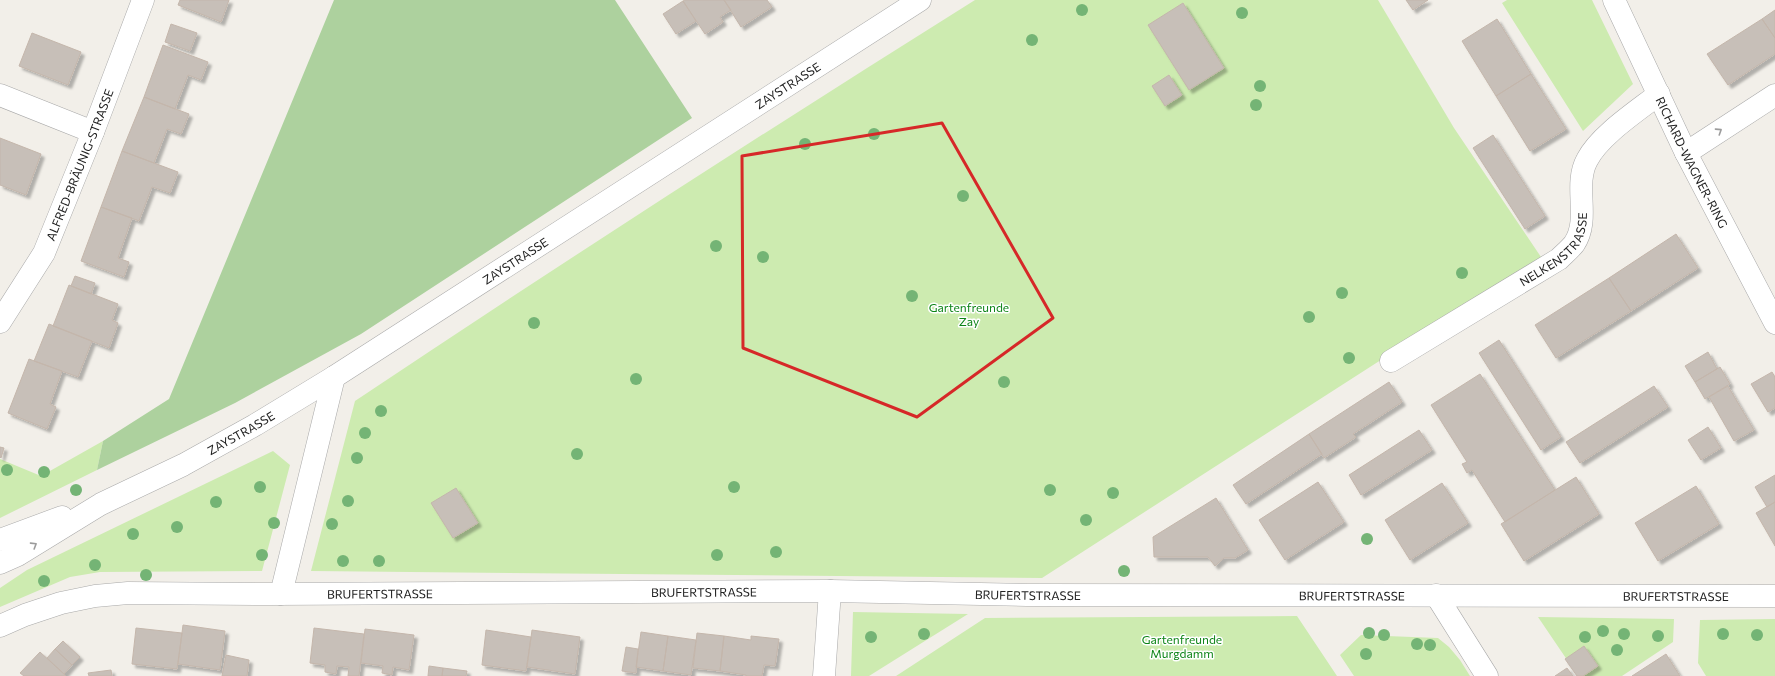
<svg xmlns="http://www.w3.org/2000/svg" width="1775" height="676" font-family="Commissioner,sans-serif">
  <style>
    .grass { fill: #cdebb0 }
    .forest { fill: #add19e }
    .building { fill: #c7bfb8; stroke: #c4b6ab; filter: url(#shadow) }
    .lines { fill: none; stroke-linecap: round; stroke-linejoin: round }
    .minor-casing { stroke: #a9a9a9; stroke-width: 23 }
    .minor { stroke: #fff; stroke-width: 22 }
    .tree { fill: #74b475 }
    .oneway { stroke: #9c9c9c }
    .marked { fill: none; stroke: #d62828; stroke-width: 3; stroke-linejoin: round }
    .labels { text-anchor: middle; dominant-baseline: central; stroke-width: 3; stroke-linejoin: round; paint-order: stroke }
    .street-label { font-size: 12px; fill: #222; stroke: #fff }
    .park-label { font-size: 12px; fill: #0c8416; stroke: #fff }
  </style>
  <defs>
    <filter id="shadow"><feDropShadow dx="3.5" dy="3.5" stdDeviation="1" flood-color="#0004"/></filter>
  </defs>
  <rect width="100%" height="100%" fill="#f2efe9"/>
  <path class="grass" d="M975 0H1378L1454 128 1541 257 1042 578 311 571 355 401C560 264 766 131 975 0Z
    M1507 0H1592L1633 84 1583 131 1502 3Z
    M103 441 97 470 0 518V459L41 476Z
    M273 451 290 465 262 571 100 572 70 577 0 607V588L27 570Z
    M853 612 968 614 869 676H851Z
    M1297 616 1337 676H896L985 618Z
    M1538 617 1674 619 1673 642 1622 676H1578Z
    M1775 619V676H1706L1698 663 1700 620Z
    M1361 635 1438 638 1449 647 1460 660 1470 676H1354L1340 655Z"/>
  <path class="forest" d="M334 0H615L692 118 361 334 235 403 97 470 103 441 169 399Z"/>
  <path class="building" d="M180 0H229L221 22 178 5Z
    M685 0H724L731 10 720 17 723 22 705 34 683 1Z
    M724 0H767L772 7 741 27Z
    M1406 0H1428L1413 10Z
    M683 1 696 21 676 34 663 14Z
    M1183 3 1224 68 1189 90 1148 25Z
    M1775 10V38L1762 19Z
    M1497 19 1531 74 1496 96 1462 41Z
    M1762 19 1775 38V54L1728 85 1707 54Z
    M171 24 197 33 190 51 165 42Z
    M32 33 81 52 68 85 19 66Z
    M163 45 208 62 201 80 188 75 175 109 144 97Z
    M1531 74 1566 129 1530 151 1496 96Z
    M1169 75 1182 95 1165 106 1152 86Z
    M144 97 189 114 181 134 167 129 154 163 122 151Z
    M1493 135 1545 216 1525 229 1473 148Z
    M0 138 41 154 26 195 0 185Z
    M122 151 178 172 170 193 152 187 139 221 101 207Z
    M101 207 132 218 118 258 129 262 124 277 81 261Z
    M1676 234 1698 268 1631 311 1609 278Z
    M75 276 95 283 91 294 71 286Z
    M1609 278 1631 311 1556 358 1535 325Z
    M69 285 118 304 112 320 118 323 109 348 53 326Z
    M49 324 92 341 78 377 34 361Z
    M1499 340 1561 437 1541 450 1479 353Z
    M1708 352 1717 369 1695 382 1685 366Z
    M29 359 62 371 50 404 56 407 47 429 8 413Z
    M1720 367 1730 384 1705 399 1695 382Z
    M1772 372 1775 377V408L1768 412 1751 384Z
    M1480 374 1555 490 1505 522 1472 470 1467 473 1462 464 1467 462 1431 405Z
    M1389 382 1402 402 1353 434 1356 437 1324 458 1309 434Z
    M1654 386 1668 407 1580 463 1566 442Z
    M1728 386 1754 430 1734 441 1709 397Z
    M1708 427 1721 448 1701 460 1688 440Z
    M1419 430 1432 450 1361 495 1349 475Z
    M1309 434 1322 454 1246 504 1233 485Z
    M0 447 4 448 1 458 0 457Z
    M1775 475V502L1767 507 1755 487Z
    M1576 477 1599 514 1524 561 1501 524Z
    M1318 482 1344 522 1285 560 1259 520Z
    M1442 483 1468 523 1410 560 1385 520Z
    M1696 486 1719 524 1658 561 1635 523Z
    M456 488 478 523 453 538 431 503Z
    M1216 498 1248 550 1235 558H1224L1215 566 1208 557H1154L1153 537Z
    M1775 502V546L1756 513Z
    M183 625 225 631 220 670 178 664Z
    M136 628 182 633 177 669 132 664Z
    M314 628 364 634 359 676H348L349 667 337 666 336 674 325 672V665L310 663Z
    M365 629 414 635 409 670 393 667 392 675 382 673 383 666 361 663Z
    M486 630 531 637 526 671 482 665Z
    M532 630 580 637 575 674 527 667Z
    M641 632 668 636 663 671 636 667Z
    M697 633 724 636 720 671 693 668Z
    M668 636 696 640 691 675 663 671Z
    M724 636 751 640V636L779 639 775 666 764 665 762 676H746V675L720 671Z
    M63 641 80 657 72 665 55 649Z
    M1584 646 1598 666 1583 676H1577L1565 659Z
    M626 647 638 649 636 673 622 671Z
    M55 649 72 665 64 674 47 658Z
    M40 652 64 674 66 676H24L20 673Z
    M1666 654 1680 676H1632Z
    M226 655 249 660 247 676H222Z
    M429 666 443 668 442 676H428Z
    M443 668 467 671 466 676H442Z
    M1567 668 1573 676H1555Z
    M111 670 112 676H89L88 673Z"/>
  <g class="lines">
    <defs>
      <g id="minor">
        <path id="s1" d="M1614 0 1686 153 1775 323"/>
        <path d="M0 95 93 132"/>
        <path d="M1686 153 1775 95"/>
        <path id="s2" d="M0 322 44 253 93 132 143 0"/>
        <path id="s3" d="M1391 361 1559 259C1564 254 1570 249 1574 244 1591 219 1573 186 1587 160 1599 136 1637 111 1659 94"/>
        <path d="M0 540 62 517"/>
        <path id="s4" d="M0 563 18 555 101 504 183 465 255 425 334 377 920 0"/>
        <path d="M281 594 334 377"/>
        <path d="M1436 595 1487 676"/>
        <path id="s5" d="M0 626 25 615 61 603 95 596 128 593 271 594 830 591 1027 595 1775 596"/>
        <path d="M824 676 830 591"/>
      </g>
    </defs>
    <use href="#minor" class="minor-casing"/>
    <use href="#minor" class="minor"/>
  </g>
  <g class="tree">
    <circle cx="1082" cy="10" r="6"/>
    <circle cx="1242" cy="13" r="6"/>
    <circle cx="1032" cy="40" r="6"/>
    <circle cx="1260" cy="86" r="6"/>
    <circle cx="1256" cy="105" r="6"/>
    <circle cx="874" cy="134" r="6"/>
    <circle cx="805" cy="144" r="6"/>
    <circle cx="963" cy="196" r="6"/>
    <circle cx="716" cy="246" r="6"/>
    <circle cx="763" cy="257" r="6"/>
    <circle cx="1462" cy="273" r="6"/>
    <circle cx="1342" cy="293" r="6"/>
    <circle cx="912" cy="296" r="6"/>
    <circle cx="1309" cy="317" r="6"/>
    <circle cx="534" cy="323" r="6"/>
    <circle cx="1349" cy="358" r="6"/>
    <circle cx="636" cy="379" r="6"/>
    <circle cx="1004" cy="382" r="6"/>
    <circle cx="381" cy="411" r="6"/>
    <circle cx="365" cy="433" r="6"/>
    <circle cx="577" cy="454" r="6"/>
    <circle cx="357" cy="458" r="6"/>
    <circle cx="7" cy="470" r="6"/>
    <circle cx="44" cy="472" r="6"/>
    <circle cx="260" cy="487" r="6"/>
    <circle cx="734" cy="487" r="6"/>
    <circle cx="76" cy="490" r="6"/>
    <circle cx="1050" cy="490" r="6"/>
    <circle cx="1113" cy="493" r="6"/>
    <circle cx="348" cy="501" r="6"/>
    <circle cx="216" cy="502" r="6"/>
    <circle cx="1086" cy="520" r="6"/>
    <circle cx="274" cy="523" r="6"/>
    <circle cx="332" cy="524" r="6"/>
    <circle cx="177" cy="527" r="6"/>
    <circle cx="133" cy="534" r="6"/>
    <circle cx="1367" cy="539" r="6"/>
    <circle cx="776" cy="552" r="6"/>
    <circle cx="262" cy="555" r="6"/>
    <circle cx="717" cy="555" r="6"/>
    <circle cx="343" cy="561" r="6"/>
    <circle cx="379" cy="561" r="6"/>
    <circle cx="95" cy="565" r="6"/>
    <circle cx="1124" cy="571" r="6"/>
    <circle cx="146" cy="575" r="6"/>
    <circle cx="44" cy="581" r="6"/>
    <circle cx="1603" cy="631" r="6"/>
    <circle cx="1369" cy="633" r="6"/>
    <circle cx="924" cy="634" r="6"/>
    <circle cx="1624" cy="634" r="6"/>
    <circle cx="1723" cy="634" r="6"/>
    <circle cx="1384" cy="635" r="6"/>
    <circle cx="1757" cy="635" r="6"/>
    <circle cx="1658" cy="636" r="6"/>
    <circle cx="871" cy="637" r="6"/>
    <circle cx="1585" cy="637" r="6"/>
    <circle cx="1417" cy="644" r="6"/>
    <circle cx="1430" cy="645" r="6"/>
    <circle cx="1617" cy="650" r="6"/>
    <circle cx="1366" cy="654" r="6"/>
  </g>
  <defs><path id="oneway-chevron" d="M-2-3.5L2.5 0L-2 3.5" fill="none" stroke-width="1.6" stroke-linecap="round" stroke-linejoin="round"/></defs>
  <g class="oneway">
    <use href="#oneway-chevron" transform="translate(1719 131) rotate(-33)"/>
    <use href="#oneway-chevron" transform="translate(34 545) rotate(-32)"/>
  </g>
  <path class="marked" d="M942 123 1053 318 917 417 743 348 742 156Z"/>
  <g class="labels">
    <g class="street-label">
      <text stroke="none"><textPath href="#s4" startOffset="922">ZAYSTRASSE</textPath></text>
      <text stroke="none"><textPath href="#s1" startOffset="180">RICHARD-WAGNER-RING</textPath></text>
      <text stroke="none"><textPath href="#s2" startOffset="177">ALFRED-BRÄUNIG-STRASSE</textPath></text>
      <text stroke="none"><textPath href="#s3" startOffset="201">NELKENSTRASSE</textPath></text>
      <text stroke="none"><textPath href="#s4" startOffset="598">ZAYSTRASSE</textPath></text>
      <text stroke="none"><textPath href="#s4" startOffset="274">ZAYSTRASSE</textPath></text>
      <text stroke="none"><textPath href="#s5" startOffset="709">BRUFERTSTRASSE</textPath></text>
      <text stroke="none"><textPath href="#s5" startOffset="385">BRUFERTSTRASSE</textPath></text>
      <text stroke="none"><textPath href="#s5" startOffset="1033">BRUFERTSTRASSE</textPath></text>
      <text stroke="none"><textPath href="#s5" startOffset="1357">BRUFERTSTRASSE</textPath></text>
      <text stroke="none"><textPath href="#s5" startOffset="1681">BRUFERTSTRASSE</textPath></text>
    </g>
    <g class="park-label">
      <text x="969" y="307">Gartenfreunde<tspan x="969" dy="14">Zay</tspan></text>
      <text x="1182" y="639">Gartenfreunde<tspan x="1182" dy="14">Murgdamm</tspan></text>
    </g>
  </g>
</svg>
